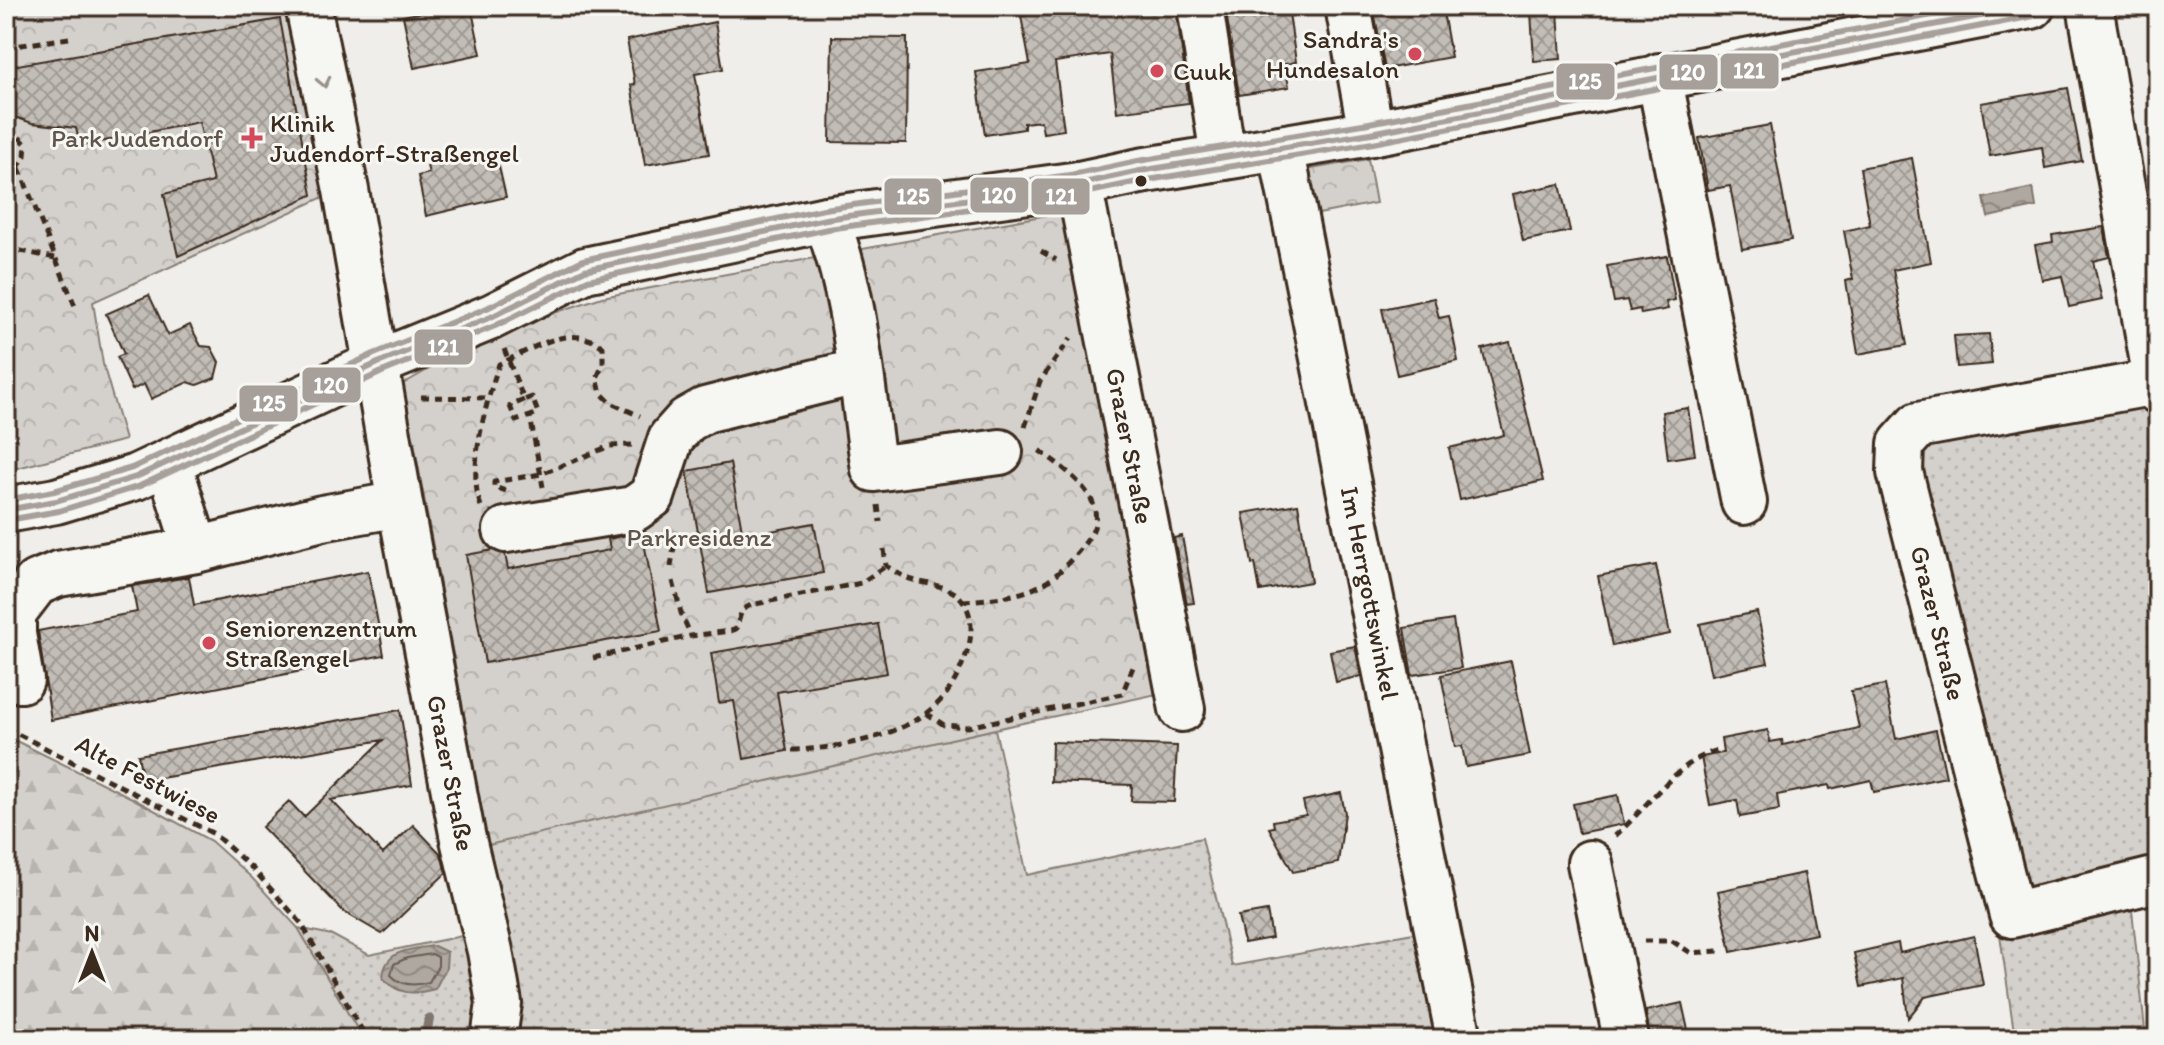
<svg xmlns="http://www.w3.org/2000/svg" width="2164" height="1045" font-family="Itim,sans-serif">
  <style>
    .grass { fill: url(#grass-dots); stroke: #887e75; stroke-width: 2 }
    .forest { fill: url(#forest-firs); stroke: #887e75; stroke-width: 2 }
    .park { fill: url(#park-crowns); stroke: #887e75; stroke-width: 2 }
    .water { fill: url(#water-waves); stroke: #81766d; stroke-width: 2 }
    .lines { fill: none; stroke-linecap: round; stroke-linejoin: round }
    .shore { stroke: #695c52; stroke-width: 2 }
    .stream { stroke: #81766d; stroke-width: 10 }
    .building { fill: url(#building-cross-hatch); stroke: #3b2a1e; stroke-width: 2 }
    .minor-casing { stroke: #3b2a1e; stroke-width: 50 }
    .major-casing { stroke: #3b2a1e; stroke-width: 50 }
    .path { stroke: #3b2a1e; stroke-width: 5; stroke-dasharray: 8 6; stroke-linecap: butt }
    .minor { stroke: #f6f6f2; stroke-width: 44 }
    .major { stroke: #f6f6f2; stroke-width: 44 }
    .bus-1-casing { stroke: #f6f6f2; stroke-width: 12 }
    .bus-2-casing { stroke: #f6f6f2; stroke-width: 12 }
    .bus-3-casing { stroke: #f6f6f2; stroke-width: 12 }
    .bus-1 { stroke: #a79f9a; stroke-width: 6 }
    .bus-2 { stroke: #a79f9a; stroke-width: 6 }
    .bus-3 { stroke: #a79f9a; stroke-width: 6 }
    .oneway { stroke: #989088 }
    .poi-dot { fill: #d1495b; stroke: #f6f6f2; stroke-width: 3 }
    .bus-dot { fill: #3b2a1e; stroke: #f6f6f2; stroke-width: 3 }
    .labels { text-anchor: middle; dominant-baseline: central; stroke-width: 6; stroke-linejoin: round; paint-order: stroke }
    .poi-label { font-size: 26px; fill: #3b2a1e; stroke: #f6f6f2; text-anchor: start }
    .park-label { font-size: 26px; fill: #61544a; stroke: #f6f6f2 }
    .street-label { font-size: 26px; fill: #3b2a1e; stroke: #f6f6f2 }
    .line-badge { stroke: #f6f6f2; stroke-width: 3 }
    .badge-label { font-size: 22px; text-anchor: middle; font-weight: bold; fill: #fff }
  </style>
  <defs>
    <pattern id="grass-dots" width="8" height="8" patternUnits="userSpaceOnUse" patternTransform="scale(2)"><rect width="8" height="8" fill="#d4d1cc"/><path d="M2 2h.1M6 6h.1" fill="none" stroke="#b7b4af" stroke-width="1.8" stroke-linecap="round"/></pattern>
    <pattern id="forest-firs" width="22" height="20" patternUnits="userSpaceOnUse" patternTransform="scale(2)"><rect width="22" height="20" fill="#d4d1cc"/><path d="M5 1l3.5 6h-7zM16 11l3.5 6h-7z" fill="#b7b4af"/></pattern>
    <pattern id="park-crowns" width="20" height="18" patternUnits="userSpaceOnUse" patternTransform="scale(2)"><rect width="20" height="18" fill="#d4d1cc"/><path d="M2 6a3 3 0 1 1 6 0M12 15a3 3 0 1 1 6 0" fill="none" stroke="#b7b4af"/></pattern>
    <pattern id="water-waves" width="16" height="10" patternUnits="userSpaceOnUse" patternTransform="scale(2)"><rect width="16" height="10" fill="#afa8a1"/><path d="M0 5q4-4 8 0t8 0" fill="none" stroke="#908983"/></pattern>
    <pattern id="building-cross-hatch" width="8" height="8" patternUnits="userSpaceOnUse" patternTransform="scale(2)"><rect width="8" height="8" fill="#c2bdb7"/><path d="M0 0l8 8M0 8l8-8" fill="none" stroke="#9f9a94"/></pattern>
  </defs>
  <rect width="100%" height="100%" fill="#efeeea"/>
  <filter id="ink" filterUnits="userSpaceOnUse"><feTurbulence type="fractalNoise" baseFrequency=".0125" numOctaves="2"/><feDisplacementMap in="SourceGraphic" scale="16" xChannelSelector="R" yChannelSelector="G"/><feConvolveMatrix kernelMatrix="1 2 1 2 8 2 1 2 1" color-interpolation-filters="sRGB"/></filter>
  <g filter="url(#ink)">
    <path class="grass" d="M2150 391 2158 428V894L2131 901 2146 1039H2015L1976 768 1908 471 1925 432Z
      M995 729 1027 875 1202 838 1232 966 1430 930 1455 1039H789L514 1034 513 1039H363L298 928 332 935 369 955 462 936 494 927 475 846Z"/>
    <path class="forest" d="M6 736 132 798 211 841 252 878 298 928 363 1039H6Z"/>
    <path class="park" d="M6 6H294L328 195 93 302 103 364 125 440 6 471Z
      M1368 159 1376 203 1308 216 1300 171Z
      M1085 208 1171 691 995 729 488 845 403 384 482 339 492 343 505 336 506 329 602 297Z"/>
    <path class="water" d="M2033 188 2036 207 1988 217 1984 198Z
      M434 946 447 952 446 968 435 989C412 995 399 995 383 978 384 949 412 949 434 946Z"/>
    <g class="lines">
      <path class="shore" d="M432 954 438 957V966L429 982C415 986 401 986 391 975L394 964 407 958Z"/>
      <path class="stream" d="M425 1039 429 1019"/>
    </g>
    <path class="building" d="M432 6H471L481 54 414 68 403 16 432 10Z
      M1072 6H1176L1189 103 1117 112 1110 54 1055 62 1064 130 1043 133 1041 121 1024 123V129L985 135 976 72 1030 64 1021 16Z
      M1225 6H1288L1296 62 1285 64 1289 87 1239 95Z
      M1373 6H1442L1451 57 1385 69Z
      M1558 10 1561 59 1534 61 1531 12Z
      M280 19 312 195 178 256 164 194 213 182 199 122 80 146 76 128 32 123 6 114V67Z
      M715 22 723 69 695 74 709 154 645 165 631 85 635 84 627 40Z
      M832 37 907 38 906 143 830 142Z
      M2068 88 2082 161 2045 168 2042 147 1990 156 1981 103Z
      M1770 125 1791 240 1742 249 1730 186 1708 190 1699 138Z
      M485 153 487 160 497 158 506 197 426 216 418 176 429 173 427 166Z
      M1912 158 1931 262 1893 270 1907 345 1858 354 1846 281 1853 279 1844 231 1870 225 1860 168Z
      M1560 184 1570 231 1523 241 1513 194Z
      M2104 227 2109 257 2093 261 2102 300 2069 307 2062 276 2042 280 2035 245 2053 242 2052 235Z
      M1667 256 1675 300 1666 302 1668 309 1641 314 1640 309 1630 311 1627 300 1614 302 1607 266Z
      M149 295 168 335 190 325 201 346 211 347 219 362 215 378 197 385 188 382 151 399 144 384 132 390 117 357 124 354 106 314Z
      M1434 298 1439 318 1449 316 1458 361 1397 375 1382 309Z
      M1989 334 1992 364 1957 367 1954 336Z
      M1510 342 1543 481 1460 500 1449 448 1504 435 1482 349Z
      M1688 408 1695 455 1668 459 1662 412Z
      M730 463 743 536 814 523 823 573 709 593 687 471Z
      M1298 504 1311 582 1260 591 1255 563 1252 564 1243 513Z
      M642 532 661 631 485 663 466 555 493 550 505 554 508 569 610 550 608 539Z
      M1182 536 1194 603 1187 604 1174 538Z
      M1656 565 1670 634 1612 646 1598 576Z
      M368 571 384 655 51 720 38 631 137 612 132 586 189 577 194 605Z
      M1757 612 1768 663 1711 675 1700 624Z
      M1453 620 1461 668 1412 675 1404 628Z
      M878 624 887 673 777 692 787 751 744 759 734 701 719 703 711 653Z
      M1355 646 1361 676 1336 682 1330 651Z
      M1511 661 1530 755 1466 767 1462 746 1455 747 1441 675Z
      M1885 685 1896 739 1936 730 1946 777 1874 792 1871 780 1830 789 1829 785 1777 795 1779 810 1740 817 1737 800 1710 805 1701 757 1723 753 1721 739 1768 730 1770 742 1782 740 1783 745 1859 728 1851 691Z
      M400 710 412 785 331 800 383 854 413 825 441 854 446 873 382 934 344 912 262 827 289 801 304 817 383 740 143 781 138 755Z
      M1052 742 1177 746 1174 802 1131 801 1132 785 1051 782Z
      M1341 793 1345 813 1338 863 1293 872 1269 828 1274 827 1273 821 1306 815 1303 801Z
      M1618 795 1624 824 1579 833 1573 804Z
      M1804 873 1816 934 1731 952 1718 891Z
      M1267 911 1272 938 1244 943 1238 916Z
      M1974 936 1983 985 1925 997 1908 1018 1903 978 1861 987 1854 953 1898 943 1900 953Z
      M1682 1003 1690 1039H1650L1646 1011Z"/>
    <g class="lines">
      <defs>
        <path id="minor" d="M308 6 346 190 400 504 463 839 490 951 499 1003 494 1039
          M1200 6 1223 157
          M1348 6 1371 133
          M2090 6 2158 391
          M1659 76 1744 502
          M1281 148 1459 1039
          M1079 184 1182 709
          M826 219C857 297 861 386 874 469L1000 452
          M2156 382 1918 425 1901 444 1900 472 2012 915 2158 879
          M169 463 196 550 322 518 400 504
          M506 530 634 509 652 496 671 438 687 420 705 410 860 371
          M21 680 13 634V613L36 583 58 574 196 550
          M1590 863 1626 1039"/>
        <path id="major" d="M6 510 56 501 136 477 378 363 491 317 585 270 826 219 1079 184 1140 171 1371 133 2032 6"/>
      </defs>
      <use href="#minor" class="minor-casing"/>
      <use href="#major" class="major-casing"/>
      <path class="path" d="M6 44 15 46 69 38
        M6 134 18 136 26 144 25 156 6 187
        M19 168 75 306
        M6 248 55 258
        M1041 251 1056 260
        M504 349 524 400 532 397 538 413 530 416 543 487
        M421 397 487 398
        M524 400 510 406 516 421 530 416
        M1025 427 1040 381 1071 338
        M506 491 494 487V482L541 474 610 446 632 445
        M878 505 880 522
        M481 506C466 471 487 400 499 364 532 350 569 321 603 347V364L597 378 601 393 611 403 640 416
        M671 567 677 526
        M673 581 681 613 691 636
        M963 601C990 599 1024 597 1048 581 1059 574 1088 543 1093 530 1096 525 1096 511 1094 506 1087 484 1055 461 1037 449
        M593 658 691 636 731 631 736 629 742 610 751 605 861 583 886 566
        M926 713 944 725 968 727 1122 694 1133 667
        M6 728 214 834 253 869 301 923 367 1039
        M792 750C837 749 901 737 935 706 949 694 958 676 964 660 972 642 975 618 963 601 952 584 924 585 907 578 900 575 893 570 886 566L884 549
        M1615 836C1647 808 1676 761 1719 750
        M1644 941H1672L1691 953 1719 951"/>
      <use href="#minor" class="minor"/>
      <use href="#major" class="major"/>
      <defs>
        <path id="bus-1" d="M6 510 56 501 136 477 378 363 491 317 585 270 826 219 1079 184 1140 171 1371 133 2032 6"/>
        <path id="bus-2" d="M8 520 59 511 140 486 382 372 495 326 588 280 828 229 1080 194 1142 181 1373 143 2034 16"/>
        <path id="bus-3" d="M6 500 54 491 132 468 374 354 487 308 583 260 824 209 1077 174 1138 161 1369 123 1979 6"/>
      </defs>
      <use href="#bus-1" class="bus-1-casing"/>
      <use href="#bus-2" class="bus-2-casing"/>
      <use href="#bus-3" class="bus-3-casing"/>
      <use href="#bus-1" class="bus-1"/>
      <use href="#bus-2" class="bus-2"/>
      <use href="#bus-3" class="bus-3"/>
    </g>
    <defs><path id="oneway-chevron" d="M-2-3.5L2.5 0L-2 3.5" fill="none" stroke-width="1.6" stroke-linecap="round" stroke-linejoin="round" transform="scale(2)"/></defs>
    <use class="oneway" href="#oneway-chevron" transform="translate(324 82) rotate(78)"/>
  </g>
  <g class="poi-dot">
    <circle cx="1415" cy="54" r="8"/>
    <circle cx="1157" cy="71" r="8"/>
    <path d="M248 126h8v8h8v8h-8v8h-8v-8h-8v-8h8z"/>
    <circle cx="209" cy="643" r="8"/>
  </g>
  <circle class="bus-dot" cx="1141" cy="181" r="7"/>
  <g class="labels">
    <g class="poi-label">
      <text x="1399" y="39" text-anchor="end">Sandra's<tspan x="1399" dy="30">Hundesalon</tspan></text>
      <text x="1173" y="71">Cuuk</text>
      <text x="270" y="123">Klinik<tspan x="270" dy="30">Judendorf-Straßengel</tspan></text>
      <text x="225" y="628">Seniorenzentrum<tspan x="225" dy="30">Straßengel</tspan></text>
    </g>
    <g class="park-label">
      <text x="137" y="138">Park Judendorf</text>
      <text x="699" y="537">Parkresidenz</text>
    </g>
    <g class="street-label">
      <text transform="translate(1130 446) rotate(79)">Grazer Straße</text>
      <text transform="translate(1370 593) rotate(79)">Im Herrgottswinkel</text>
      <text transform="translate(1938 623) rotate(76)">Grazer Straße</text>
      <text transform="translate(451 773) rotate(79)">Grazer Straße</text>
      <text transform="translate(148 779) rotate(28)">Alte Festwiese</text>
    </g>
  </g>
  <g class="line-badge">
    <rect x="1719" y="52" width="61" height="38" rx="8" fill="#a79f9a"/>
    <rect x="1658" y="53" width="61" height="38" rx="8" fill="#a79f9a"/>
    <rect x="1555" y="62" width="61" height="39" rx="8" fill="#a79f9a"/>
    <rect x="969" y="176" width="61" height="38" rx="8" fill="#a79f9a"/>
    <rect x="1030" y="177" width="61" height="39" rx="8" fill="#a79f9a"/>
    <rect x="883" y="177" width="60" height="39" rx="8" fill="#a79f9a"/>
    <rect x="413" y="328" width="61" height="38" rx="8" fill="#a79f9a"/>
    <rect x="301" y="366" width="61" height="38" rx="8" fill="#a79f9a"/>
    <rect x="238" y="384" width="61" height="39" rx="8" fill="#a79f9a"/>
  </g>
  <g class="badge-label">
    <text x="1749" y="78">121</text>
    <text x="1688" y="80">120</text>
    <text x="1585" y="89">125</text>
    <text x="999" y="203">120</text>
    <text x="1061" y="204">121</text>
    <text x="913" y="204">125</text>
    <text x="443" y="355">121</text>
    <text x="331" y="393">120</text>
    <text x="269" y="411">125</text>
  </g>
  <rect width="2164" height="1045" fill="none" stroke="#f6f6f2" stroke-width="32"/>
  <rect x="16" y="16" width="2132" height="1013" fill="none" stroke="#3b2a1e" stroke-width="3" filter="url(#ink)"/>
  <g transform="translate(92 953)" stroke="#f6f6f2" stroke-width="6" paint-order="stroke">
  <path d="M0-6L14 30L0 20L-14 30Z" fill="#3b2a1e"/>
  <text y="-12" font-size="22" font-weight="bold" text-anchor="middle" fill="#3b2a1e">N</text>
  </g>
</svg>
